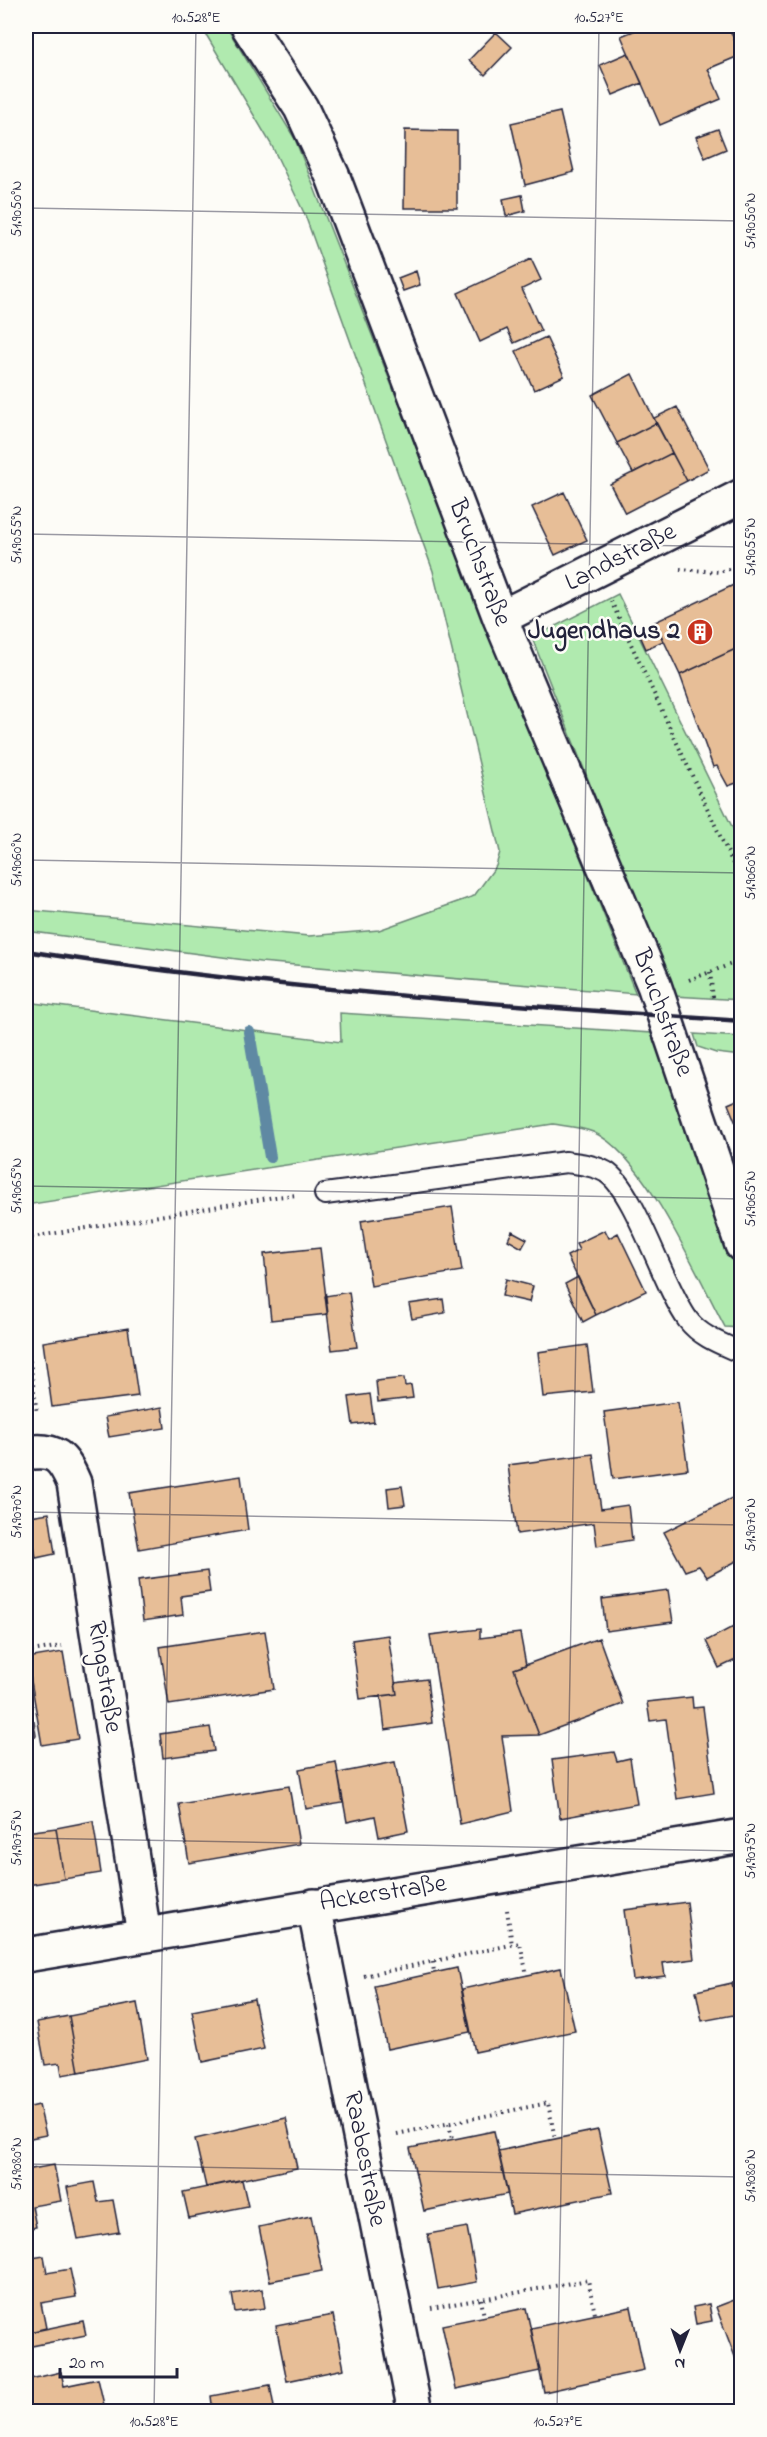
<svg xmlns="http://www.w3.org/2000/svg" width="767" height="2437" font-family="'Indie Flower',sans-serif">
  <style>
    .green { fill: #b0eaaf; stroke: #698675; stroke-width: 1.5 }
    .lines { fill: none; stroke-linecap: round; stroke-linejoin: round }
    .stream { stroke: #5f89a3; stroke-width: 12 }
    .building { fill: #e7be97; stroke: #22223b; stroke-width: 1.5 }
    .service-casing { stroke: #22223b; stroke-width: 24 }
    .minor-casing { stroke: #22223b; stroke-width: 38 }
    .path { stroke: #22223b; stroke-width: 4; stroke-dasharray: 1.5 4.5; stroke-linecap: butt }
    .service { stroke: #fdfcf7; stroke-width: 20 }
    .minor { stroke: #fdfcf7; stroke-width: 33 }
    .rail { stroke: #22223b; stroke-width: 4.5 }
    .ticks { fill: none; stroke: #22223b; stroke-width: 1.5; stroke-opacity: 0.45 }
    .labels { text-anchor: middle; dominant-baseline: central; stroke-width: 5; stroke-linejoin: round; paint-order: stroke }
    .street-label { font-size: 26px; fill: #22223b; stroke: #fdfcf7 }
    .poi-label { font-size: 26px; font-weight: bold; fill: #22223b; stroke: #fdfcf7; text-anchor: end }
    .neatline { fill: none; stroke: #22223b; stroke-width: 2 }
    .ticks-label { font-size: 15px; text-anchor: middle; fill: #22223b }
  </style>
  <rect width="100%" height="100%" fill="#fdfcf7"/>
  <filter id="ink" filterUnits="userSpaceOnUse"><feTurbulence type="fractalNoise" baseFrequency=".0167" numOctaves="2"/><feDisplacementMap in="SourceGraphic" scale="12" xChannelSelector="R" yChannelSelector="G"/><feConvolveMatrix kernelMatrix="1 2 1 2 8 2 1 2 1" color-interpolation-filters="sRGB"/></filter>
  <g filter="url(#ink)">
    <path class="green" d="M201 26H226L295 139 487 628 636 994 260 962 26 931V910L309 936 379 930 474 896 496 866 500 852 433 571 305 215 271 144Z
      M618 594 741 845V1000L674 996 532 638Z
      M26 1002 341 1042 340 1013 652 1033 741 1281V1328L725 1327C697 1275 645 1155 593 1132 581 1127 565 1126 553 1124L26 1205Z
      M694 1034 741 1037V1056L716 1053 698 1047Z"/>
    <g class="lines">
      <path class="stream" d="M249 1032 270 1157"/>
    </g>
    <path class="building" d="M646 26H728L741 55 708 69 721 99 660 125 621 36Z
      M496 32 512 47 485 75 469 60Z
      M628 53 642 83 613 95 600 65Z
      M560 112 574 172 525 185 511 123Z
      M718 129 726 149 705 158 696 137Z
      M405 130 457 131V208H404Z
      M522 195 525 211 506 216 503 199Z
      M531 259 541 280 522 289 541 331 514 343 507 329 480 342 458 293Z
      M416 271 420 285 403 291 398 278Z
      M546 337 564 376 534 390 516 351Z
      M632 374 656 423 617 443 592 395Z
      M677 407 709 469 687 481 654 418Z
      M656 423 672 453 633 473 617 443Z
      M672 453 687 481 625 513 610 484Z
      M564 492 587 540 555 555 532 507Z
      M742 581V646L680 675 655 622Z
      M655 622 663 641 646 649 638 631Z
      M742 646V781L728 786 717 766 713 767 680 675Z
      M742 1098V1138L728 1104Z
      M452 1207 462 1271 371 1286 361 1221Z
      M605 1230 609 1238 618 1233 646 1291 596 1315 567 1256 579 1250 576 1244Z
      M512 1231 527 1239 522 1248 508 1240Z
      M320 1248 328 1314 271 1320 264 1254Z
      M578 1277 596 1315 583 1322 565 1284Z
      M506 1279 533 1286 529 1302 502 1296Z
      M349 1292 357 1347 332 1350 325 1296Z
      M443 1299 445 1313 412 1319 409 1304Z
      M128 1328 138 1396 52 1407 43 1342Z
      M587 1345 593 1392 543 1397 538 1352Z
      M404 1378 405 1386 411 1385 413 1398 378 1402 376 1381Z
      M370 1394 374 1422 353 1425 349 1397Z
      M678 1402 688 1469 613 1479 604 1412Z
      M162 1407 165 1428 109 1437 105 1417Z
      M593 1454 601 1509 628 1505 632 1540 597 1546 594 1523 517 1534 508 1465Z
      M241 1476 248 1530 139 1549 129 1493Z
      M402 1486 405 1505 389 1507 387 1488Z
      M742 1493V1558L707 1577 699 1566 685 1571 664 1532Z
      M49 1513 55 1554 36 1558 30 1516Z
      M207 1571 210 1592 181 1596 183 1615 143 1621 138 1580Z
      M668 1590 673 1622 606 1631 602 1599Z
      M742 1622V1657L719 1668 706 1641Z
      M480 1629V1638L520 1633 526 1665 514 1669 539 1735 502 1736 513 1811 460 1824 430 1635Z
      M265 1631 274 1689 169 1705 160 1647Z
      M388 1635 397 1694 360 1699 352 1640Z
      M599 1638 623 1704 539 1735 514 1669Z
      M63 1652 78 1739 42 1745 27 1658Z
      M427 1679 432 1723 385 1730 381 1696 397 1694 395 1683Z
      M692 1697 693 1708 703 1707 714 1793 677 1799 666 1719 650 1721 647 1702Z
      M34 1721 36 1736 26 1738V1722Z
      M210 1727 214 1751 163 1758 160 1734Z
      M614 1752 617 1761 630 1758 637 1804 560 1818 552 1760Z
      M336 1762 343 1803 306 1809 299 1769Z
      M395 1762 408 1831 379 1837 375 1816 347 1822 338 1773Z
      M289 1786 299 1844 189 1863 179 1804Z
      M93 1821 101 1873 64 1879 56 1828Z
      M56 1828 64 1879 27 1885 26 1832Z
      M687 1902 694 1959 663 1963 665 1976 633 1980 624 1910Z
      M457 1968 470 2032 387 2049 374 1986Z
      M561 1968 575 2031 475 2052 462 1989Z
      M742 1981V2013L739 2014 732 1983Z
      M732 1983 739 2014 702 2021 696 1991Z
      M254 1999 264 2049 202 2062 192 2011Z
      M137 2003 147 2059 79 2072 69 2016Z
      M69 2016 79 2072 62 2075 60 2063 45 2065 37 2022Z
      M39 2105 46 2135 26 2139V2108Z
      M286 2118 297 2168 206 2187 195 2139Z
      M598 2130 612 2193 512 2214 498 2151Z
      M494 2131 508 2194 424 2211 410 2148Z
      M54 2165 61 2201 32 2206 36 2227 26 2229V2170Z
      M242 2180 248 2206 189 2218 183 2192Z
      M94 2182 98 2202 113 2200 119 2232 78 2239 67 2187Z
      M311 2216 322 2271 270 2281 259 2227Z
      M467 2227 477 2282 438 2289 428 2234Z
      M44 2256 47 2273 70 2269 76 2297 41 2303 46 2328 26 2333V2259Z
      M262 2289 265 2308 235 2312 232 2294Z
      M742 2297V2375L716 2307Z
      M709 2304 712 2321 696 2324 693 2307Z
      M631 2307 644 2370 544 2392 531 2328Z
      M526 2308 540 2371 456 2389 442 2325Z
      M333 2315 344 2369 287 2381 276 2326Z
      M83 2321 86 2335 27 2347 26 2333Z
      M61 2372 64 2386 98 2379 105 2409 26 2412V2380Z
      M270 2385 274 2407 249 2412H213L211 2396Z
      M502 2404 504 2412H464L463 2411Z"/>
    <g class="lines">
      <defs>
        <path id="service" d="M325 1194 566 1162C579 1164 594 1165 606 1172 635 1190 663 1286 688 1320 701 1337 722 1344 742 1353"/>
        <path id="minor" d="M248 26 301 108 333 177 500 618 654 985 742 1245
          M500 618 742 496
          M26 1453C55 1448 63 1457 74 1483L144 1935
          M314 1906 415 2412
          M26 1955 742 1836"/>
      </defs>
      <use href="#service" class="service-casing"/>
      <use href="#minor" class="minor-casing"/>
      <path class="path" d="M680 569 719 572 742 565
        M611 601 742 883
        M710 972 713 998
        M689 980 742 960
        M26 1238 275 1197 297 1195
        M26 1331 37 1414
        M26 1652 62 1646
        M507 1910 512 1945
        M433 1962 434 1974
        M364 1976 520 1943 527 1975
        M449 2124 452 2139
        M397 2134 548 2103 555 2139
        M481 2299 484 2317
        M431 2308 588 2280 595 2314"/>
      <use href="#service" class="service"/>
      <use href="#minor" class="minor"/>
      <path class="rail" d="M26 951C263 988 502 1005 742 1021"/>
    </g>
  </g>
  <path class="ticks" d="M26 208 742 221M26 534 742 547M26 860 742 873M26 1186 742 1199M26 1512 742 1525M26 1838 742 1851M26 2164 742 2177M154 2412 196 26M557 2412 599 26"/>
  <defs>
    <symbol id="building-disc" viewBox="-11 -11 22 22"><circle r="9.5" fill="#c8321e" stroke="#fdfcf7"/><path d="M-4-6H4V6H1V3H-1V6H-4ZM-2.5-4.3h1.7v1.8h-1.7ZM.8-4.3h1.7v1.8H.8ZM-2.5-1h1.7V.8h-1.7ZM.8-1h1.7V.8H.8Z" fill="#fff"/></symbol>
  </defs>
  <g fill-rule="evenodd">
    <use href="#building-disc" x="685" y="617" width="30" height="30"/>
  </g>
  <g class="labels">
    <g class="street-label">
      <text transform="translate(621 558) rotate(-27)">Landstraße</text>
      <text transform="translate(479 563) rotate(69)">Bruchstraße</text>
      <text transform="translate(662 1013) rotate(70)">Bruchstraße</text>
      <text transform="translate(104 1677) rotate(81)">Ringstraße</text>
      <text transform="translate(383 1894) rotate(-9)">Ackerstraße</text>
      <text transform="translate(364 2159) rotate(79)">Raabestraße</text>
    </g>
    <g class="poi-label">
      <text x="680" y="632">Jugendhaus 2</text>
    </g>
  </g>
  <rect width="767" height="2437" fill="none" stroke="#fdfcf7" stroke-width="66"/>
  <g transform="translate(680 2350) rotate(181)" stroke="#fdfcf7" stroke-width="4.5" paint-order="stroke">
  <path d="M0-4.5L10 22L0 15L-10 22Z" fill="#22223b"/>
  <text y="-9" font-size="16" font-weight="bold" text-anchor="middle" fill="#22223b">N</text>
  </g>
  <path d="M60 2368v9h117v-9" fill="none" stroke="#22223b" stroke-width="3"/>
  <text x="69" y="2368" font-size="18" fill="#22223b" stroke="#fdfcf7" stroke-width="4.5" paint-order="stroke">20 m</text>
  <rect x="33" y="33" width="701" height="2371" class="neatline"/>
  <g class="ticks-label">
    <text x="196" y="22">10.528°E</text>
    <text x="599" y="22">10.527°E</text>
    <text transform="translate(16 209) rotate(-90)" y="5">51.9050°N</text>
    <text transform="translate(750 221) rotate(-90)" y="5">51.9050°N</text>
    <text transform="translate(16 535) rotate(-90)" y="5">51.9055°N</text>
    <text transform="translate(750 547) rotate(-90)" y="5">51.9055°N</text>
    <text transform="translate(16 860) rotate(-90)" y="5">51.9060°N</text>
    <text transform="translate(750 873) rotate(-90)" y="5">51.9060°N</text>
    <text transform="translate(16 1186) rotate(-90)" y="5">51.9065°N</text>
    <text transform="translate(750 1199) rotate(-90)" y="5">51.9065°N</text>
    <text transform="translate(16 1512) rotate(-90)" y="5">51.9070°N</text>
    <text transform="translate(750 1525) rotate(-90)" y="5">51.9070°N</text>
    <text transform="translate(16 1838) rotate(-90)" y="5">51.9075°N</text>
    <text transform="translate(750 1851) rotate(-90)" y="5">51.9075°N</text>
    <text transform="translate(16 2164) rotate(-90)" y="5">51.9080°N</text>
    <text transform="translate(750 2176) rotate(-90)" y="5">51.9080°N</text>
    <text x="154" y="2426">10.528°E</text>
    <text x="558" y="2426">10.527°E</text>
  </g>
</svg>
